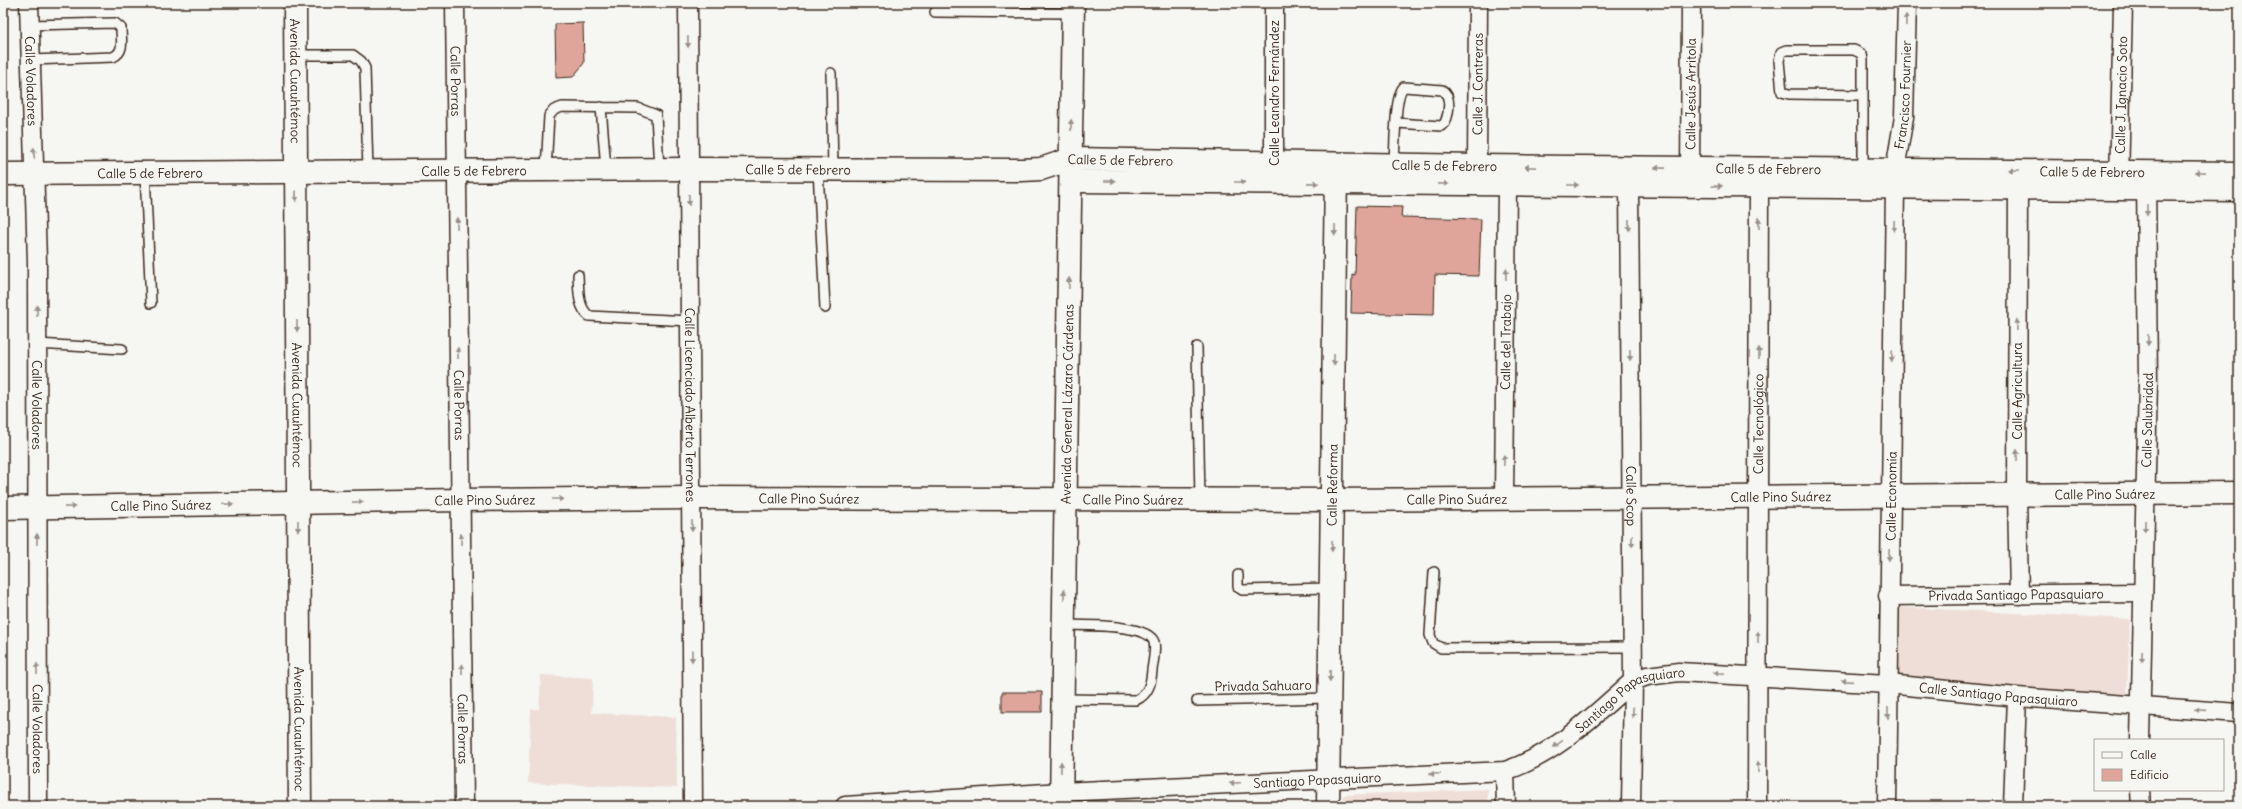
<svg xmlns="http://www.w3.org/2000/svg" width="2242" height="809" font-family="Delius,sans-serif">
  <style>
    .built { fill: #efded8 }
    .building { fill: #dfa59b; stroke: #3b2a1e }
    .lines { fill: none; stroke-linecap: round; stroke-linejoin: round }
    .lane-casing { stroke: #3b2a1e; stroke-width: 12 }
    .street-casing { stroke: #3b2a1e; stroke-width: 21 }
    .secondary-casing { stroke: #3b2a1e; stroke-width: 25 }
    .lane { stroke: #f6f6f2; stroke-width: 9 }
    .street { stroke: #f6f6f2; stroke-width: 18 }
    .secondary { stroke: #f6f6f2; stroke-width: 22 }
    .oneway { fill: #989088 }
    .labels { text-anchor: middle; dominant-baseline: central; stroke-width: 3; stroke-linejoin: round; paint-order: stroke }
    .street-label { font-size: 13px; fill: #3b2a1e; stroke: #f6f6f2 }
  </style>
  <rect width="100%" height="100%" fill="#f6f6f2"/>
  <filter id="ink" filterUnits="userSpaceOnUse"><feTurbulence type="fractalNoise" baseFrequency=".025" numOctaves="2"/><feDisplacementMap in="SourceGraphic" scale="8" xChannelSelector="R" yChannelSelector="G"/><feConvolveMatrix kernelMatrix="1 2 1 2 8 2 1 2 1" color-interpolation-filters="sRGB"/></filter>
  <g filter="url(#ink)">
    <path class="built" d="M1897 607 2130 619 2127 701 1899 680Z
      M541 675 593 678 592 713 676 717 677 788 528 783 531 709H539Z
      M1488 789V806H1344L1343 795Z"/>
    <path class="building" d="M583 23 584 63 573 77 556 78 555 24Z
      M1357 206 1402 207 1401 217 1481 219 1479 276 1435 275 1434 315 1351 313 1352 274 1355 275Z
      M1002 692H1042V712H1002Z"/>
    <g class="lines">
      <defs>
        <path id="lane" d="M935 12 1073 13
          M29 25 115 23 121 28C121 39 125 52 113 57L31 60
          M296 55H353L361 61 365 68 368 171
          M831 73 833 169
          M601 107 606 169
          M1394 166C1395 151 1394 94 1404 87L1442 90C1452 96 1449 113 1445 123L1441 126 1397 123
          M818 169 825 308
          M546 170 549 116 554 110 562 107 638 108 656 115 659 169
          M1863 170V60L1862 54 1854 50H1786L1781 52 1779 61 1782 92 1789 94 1863 95
          M145 173 151 303
          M578 275C579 289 577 306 589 316L690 321
          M37 344 122 349
          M1197 347 1200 500
          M1434 572 1430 635 1433 643 1441 648 1633 647
          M1238 575V587L1242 590 1331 588
          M1062 699 1136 700C1149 694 1151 683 1152 670 1153 662 1156 649 1154 642 1148 623 1082 626 1064 625
          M1197 701 1330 698"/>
        <g id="street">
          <path id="s1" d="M29 3 37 261 38 806"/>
          <path id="s2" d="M455 3 464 806"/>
          <path id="s3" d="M688 3 693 806"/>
          <path id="s4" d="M1477 166 1478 3"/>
          <path d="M1274 176V3"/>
          <path id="s5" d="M1690 180 1691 3"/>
          <path id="s6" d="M2119 184 2123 3"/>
          <path id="s7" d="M1629 186 1633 681 1631 806"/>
          <path d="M2018 187 2017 494 2019 595"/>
          <path id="s8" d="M1504 499 1507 185"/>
          <path id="s9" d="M1888 596 2143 593"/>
          <path id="s10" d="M2140 740 2148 382 2146 176"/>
          <path d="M1505 771 1506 806"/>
          <path d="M2140 790 2141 806"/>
          <path id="s11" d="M845 806 1061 792 1505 771C1555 755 1594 715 1633 681L1647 676 1679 672 1888 684 2017 697 2239 713"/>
          <path id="s12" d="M1757 806 1759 186"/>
          <path id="s13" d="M1887 806 1895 187 1897 158 1904 117 1907 3"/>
          <path d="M2013 806 2017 697"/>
        </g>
        <g id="secondary">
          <path id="s14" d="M295 3 300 806"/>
          <path id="s15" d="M3 174 689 169 1022 170 1041 169 1071 159 1477 166 2239 173"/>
          <path d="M1071 181 2239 190"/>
          <path id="s16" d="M3 508 460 500 691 498 1332 500 2239 493"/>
          <path id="s17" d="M1061 806 1073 3"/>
          <path id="s18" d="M1328 806 1336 169"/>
        </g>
      </defs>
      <use href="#lane" class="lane-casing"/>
      <use href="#street" class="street-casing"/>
      <use href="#secondary" class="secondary-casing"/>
      <use href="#lane" class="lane"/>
      <use href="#street" class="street"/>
      <use href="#secondary" class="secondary"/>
    </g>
    <defs><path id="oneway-solid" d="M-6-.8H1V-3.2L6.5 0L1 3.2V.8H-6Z"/></defs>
    <g class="oneway">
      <use href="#oneway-solid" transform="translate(1906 20) rotate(-89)"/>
      <use href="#oneway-solid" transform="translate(688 42) rotate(89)"/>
      <use href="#oneway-solid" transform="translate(1071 125) rotate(-89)"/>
      <use href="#oneway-solid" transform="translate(34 153) rotate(-92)"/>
      <use href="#oneway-solid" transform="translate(1530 167) rotate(-179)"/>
      <use href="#oneway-solid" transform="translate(1660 168) rotate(-179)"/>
      <use href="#oneway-solid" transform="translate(2014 170) rotate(-180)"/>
      <use href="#oneway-solid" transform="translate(2200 172) rotate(-179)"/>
      <use href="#oneway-solid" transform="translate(1110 181)"/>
      <use href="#oneway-solid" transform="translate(1240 182)"/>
      <use href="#oneway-solid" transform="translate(1313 183) rotate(1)"/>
      <use href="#oneway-solid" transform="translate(1443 184) rotate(1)"/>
      <use href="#oneway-solid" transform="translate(1573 185)"/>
      <use href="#oneway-solid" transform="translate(1717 186)"/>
      <use href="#oneway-solid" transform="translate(296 196) rotate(90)"/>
      <use href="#oneway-solid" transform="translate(689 200) rotate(90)"/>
      <use href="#oneway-solid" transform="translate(2147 210) rotate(90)"/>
      <use href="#oneway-solid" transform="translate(457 223) rotate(-91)"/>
      <use href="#oneway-solid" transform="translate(1759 223) rotate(-90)"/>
      <use href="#oneway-solid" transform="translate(1629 225) rotate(89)"/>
      <use href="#oneway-solid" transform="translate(1894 226) rotate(91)"/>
      <use href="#oneway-solid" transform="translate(1335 230) rotate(91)"/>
      <use href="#oneway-solid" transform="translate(1506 274) rotate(-89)"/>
      <use href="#oneway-solid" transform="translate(1069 283) rotate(-89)"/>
      <use href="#oneway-solid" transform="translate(37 311) rotate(-90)"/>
      <use href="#oneway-solid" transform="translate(2017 325) rotate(-90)"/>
      <use href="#oneway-solid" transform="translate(297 326) rotate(90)"/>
      <use href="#oneway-solid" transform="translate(2148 340) rotate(90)"/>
      <use href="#oneway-solid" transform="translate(458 353) rotate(-91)"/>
      <use href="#oneway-solid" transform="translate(1759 353) rotate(-90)"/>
      <use href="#oneway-solid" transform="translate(1630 355) rotate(89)"/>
      <use href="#oneway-solid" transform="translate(1892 356) rotate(91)"/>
      <use href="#oneway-solid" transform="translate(1334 360) rotate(91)"/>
      <use href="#oneway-solid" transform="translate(2017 455) rotate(-90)"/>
      <use href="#oneway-solid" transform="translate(1504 460) rotate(-89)"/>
      <use href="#oneway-solid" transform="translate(558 499)"/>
      <use href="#oneway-solid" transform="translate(358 502) rotate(-1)"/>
      <use href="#oneway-solid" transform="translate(228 504) rotate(-1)"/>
      <use href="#oneway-solid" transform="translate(70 507) rotate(-1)"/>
      <use href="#oneway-solid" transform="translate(298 526) rotate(90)"/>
      <use href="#oneway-solid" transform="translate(692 526) rotate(90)"/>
      <use href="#oneway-solid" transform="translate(2145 526) rotate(91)"/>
      <use href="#oneway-solid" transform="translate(37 539) rotate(-90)"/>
      <use href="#oneway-solid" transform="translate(461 539) rotate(-91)"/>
      <use href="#oneway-solid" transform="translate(1632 541) rotate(90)"/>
      <use href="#oneway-solid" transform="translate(1332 546) rotate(91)"/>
      <use href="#oneway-solid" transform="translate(1889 555) rotate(91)"/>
      <use href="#oneway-solid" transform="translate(1064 595) rotate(-89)"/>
      <use href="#oneway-solid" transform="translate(1758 637) rotate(-90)"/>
      <use href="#oneway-solid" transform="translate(692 656) rotate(90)"/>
      <use href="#oneway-solid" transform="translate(2142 656) rotate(92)"/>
      <use href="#oneway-solid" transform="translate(37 669) rotate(-90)"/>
      <use href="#oneway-solid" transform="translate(462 669) rotate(-91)"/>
      <use href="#oneway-solid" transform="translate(1719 673) rotate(-177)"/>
      <use href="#oneway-solid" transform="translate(1330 676) rotate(91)"/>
      <use href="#oneway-solid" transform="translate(1847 681) rotate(-176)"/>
      <use href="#oneway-solid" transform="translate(2200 710) rotate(-176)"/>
      <use href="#oneway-solid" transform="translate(1633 712) rotate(91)"/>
      <use href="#oneway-solid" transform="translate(1888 713) rotate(90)"/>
      <use href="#oneway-solid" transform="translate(1558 744) rotate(144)"/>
      <use href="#oneway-solid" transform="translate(1061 767) rotate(-89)"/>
      <use href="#oneway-solid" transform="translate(1758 767) rotate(-90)"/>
      <use href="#oneway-solid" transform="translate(1435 774) rotate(178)"/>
      <use href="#oneway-solid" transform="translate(1235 783) rotate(177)"/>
    </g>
  </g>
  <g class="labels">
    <g class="street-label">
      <text stroke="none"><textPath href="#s1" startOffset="78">Calle Voladores</textPath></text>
      <text stroke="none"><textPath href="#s14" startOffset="78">Avenida Cuauhtémoc</textPath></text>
      <text stroke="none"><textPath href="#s2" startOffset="78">Calle Porras</textPath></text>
      <text stroke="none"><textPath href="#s4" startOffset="82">Calle J. Contreras</textPath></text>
      <text transform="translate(1274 93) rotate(-90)">Calle Leandro Fernández</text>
      <text stroke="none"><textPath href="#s5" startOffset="86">Calle Jesús Arritola</textPath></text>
      <text stroke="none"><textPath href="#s13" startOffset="712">Francisco Fournier</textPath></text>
      <text stroke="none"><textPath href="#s6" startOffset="89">Calle J. Ignacio Soto</textPath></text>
      <text stroke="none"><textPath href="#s15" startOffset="1119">Calle 5 de Febrero</textPath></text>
      <text stroke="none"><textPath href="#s15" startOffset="1443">Calle 5 de Febrero</textPath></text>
      <text stroke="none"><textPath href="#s15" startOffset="795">Calle 5 de Febrero</textPath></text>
      <text stroke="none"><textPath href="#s15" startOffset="1767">Calle 5 de Febrero</textPath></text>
      <text stroke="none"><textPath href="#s15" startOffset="471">Calle 5 de Febrero</textPath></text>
      <text stroke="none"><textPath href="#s15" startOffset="2091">Calle 5 de Febrero</textPath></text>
      <text stroke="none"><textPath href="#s15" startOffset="147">Calle 5 de Febrero</textPath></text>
      <text stroke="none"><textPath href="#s8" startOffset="157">Calle del Trabajo</textPath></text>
      <text transform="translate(2017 391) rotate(-90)">Calle Agricultura</text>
      <text stroke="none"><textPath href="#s1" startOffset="402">Calle Voladores</textPath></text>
      <text stroke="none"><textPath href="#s14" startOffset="402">Avenida Cuauhtémoc</textPath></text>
      <text stroke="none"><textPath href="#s2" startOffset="402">Calle Porras</textPath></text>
      <text stroke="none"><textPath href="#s3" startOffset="402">Calle Licenciado Alberto Terrones</textPath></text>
      <text stroke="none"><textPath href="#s17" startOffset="402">Avenida General Lázaro Cárdenas</textPath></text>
      <text stroke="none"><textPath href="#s10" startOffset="320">Calle Salubridad</textPath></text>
      <text stroke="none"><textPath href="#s12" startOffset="382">Calle Tecnológico</textPath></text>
      <text stroke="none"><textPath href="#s18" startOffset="321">Calle Reforma</textPath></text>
      <text stroke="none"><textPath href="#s16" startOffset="2102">Calle Pino Suárez</textPath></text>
      <text stroke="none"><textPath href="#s7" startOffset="310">Calle Scop</textPath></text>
      <text stroke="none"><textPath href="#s16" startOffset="1778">Calle Pino Suárez</textPath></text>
      <text stroke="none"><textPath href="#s13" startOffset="310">Calle Economía</textPath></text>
      <text stroke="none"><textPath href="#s16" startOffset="806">Calle Pino Suárez</textPath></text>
      <text stroke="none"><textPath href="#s16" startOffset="482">Calle Pino Suárez</textPath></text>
      <text stroke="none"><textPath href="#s16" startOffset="1130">Calle Pino Suárez</textPath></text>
      <text stroke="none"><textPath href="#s16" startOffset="1454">Calle Pino Suárez</textPath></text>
      <text stroke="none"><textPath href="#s16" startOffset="158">Calle Pino Suárez</textPath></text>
      <text stroke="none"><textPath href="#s9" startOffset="128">Privada Santiago Papasquiaro</textPath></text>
      <text transform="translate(1263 686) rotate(-1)">Privada Sahuaro</text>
      <text stroke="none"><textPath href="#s11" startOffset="1186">Calle Santiago Papasquiaro</textPath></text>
      <text stroke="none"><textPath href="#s11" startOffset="808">Santiago Papasquiaro</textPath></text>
      <text stroke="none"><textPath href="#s1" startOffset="726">Calle Voladores</textPath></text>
      <text stroke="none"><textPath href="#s14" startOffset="726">Avenida Cuauhtémoc</textPath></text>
      <text stroke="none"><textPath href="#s2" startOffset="726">Calle Porras</textPath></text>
      <text stroke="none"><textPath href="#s11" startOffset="473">Santiago Papasquiaro</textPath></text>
    </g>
  </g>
  <rect width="2242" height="809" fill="none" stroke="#f6f6f2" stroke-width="16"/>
  <rect x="8" y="8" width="2226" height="793" fill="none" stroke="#3b2a1e" stroke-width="1.5" filter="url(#ink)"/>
  <rect x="2094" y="739" width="130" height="52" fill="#f6f6f2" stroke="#aba49d"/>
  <rect x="2102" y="752" width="20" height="6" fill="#f6f6f2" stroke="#aba49d"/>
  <text x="2130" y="759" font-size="12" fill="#3b2a1e">Calle</text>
  <rect x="2102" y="769" width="20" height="12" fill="#dfa59b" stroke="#aba49d"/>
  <text x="2130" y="779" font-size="12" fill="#3b2a1e">Edificio</text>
</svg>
